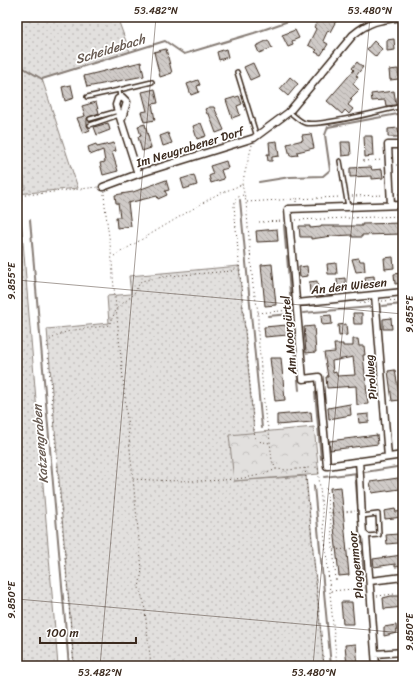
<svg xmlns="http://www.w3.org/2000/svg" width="420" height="683" font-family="Sriracha,sans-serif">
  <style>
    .grass { fill: url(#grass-dots); stroke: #8e857e }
    .park { fill: url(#park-crowns); stroke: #8e857e }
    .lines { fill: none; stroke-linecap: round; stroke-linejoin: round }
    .stream { stroke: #887e77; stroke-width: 2 }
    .building { fill: url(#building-back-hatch); stroke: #3b2a1e; fill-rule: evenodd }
    .service-casing { stroke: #3b2a1e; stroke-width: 6 }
    .minor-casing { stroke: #3b2a1e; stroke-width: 9 }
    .path { stroke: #3b2a1e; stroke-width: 1; stroke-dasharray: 1 3; stroke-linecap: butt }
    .service { stroke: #fff; stroke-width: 3 }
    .minor { stroke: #fff; stroke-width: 6 }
    .ticks { fill: none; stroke: #3b2a1e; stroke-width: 1; stroke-opacity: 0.45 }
    .labels { text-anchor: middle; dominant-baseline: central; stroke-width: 3.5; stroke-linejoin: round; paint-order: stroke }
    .street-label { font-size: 12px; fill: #3b2a1e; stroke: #fff }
    .water-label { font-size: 13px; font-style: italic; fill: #685b52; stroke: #fff }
    .neatline { fill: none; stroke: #3b2a1e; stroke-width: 1.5 }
    .ticks-label { font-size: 10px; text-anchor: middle; fill: #3b2a1e }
  </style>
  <defs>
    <pattern id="grass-dots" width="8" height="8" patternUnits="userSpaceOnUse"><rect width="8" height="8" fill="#e2e0de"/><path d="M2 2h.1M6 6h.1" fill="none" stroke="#c3c0be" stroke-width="1.8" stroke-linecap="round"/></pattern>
    <pattern id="park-crowns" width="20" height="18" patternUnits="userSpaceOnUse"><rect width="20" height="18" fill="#e2e0de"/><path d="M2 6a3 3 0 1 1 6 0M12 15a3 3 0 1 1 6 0" fill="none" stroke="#c3c0be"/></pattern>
    <pattern id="building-back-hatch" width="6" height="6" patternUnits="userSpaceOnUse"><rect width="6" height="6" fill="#cfcac7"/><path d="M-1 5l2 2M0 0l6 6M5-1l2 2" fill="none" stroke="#b3aeaa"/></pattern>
  </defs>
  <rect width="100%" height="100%" fill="#fff"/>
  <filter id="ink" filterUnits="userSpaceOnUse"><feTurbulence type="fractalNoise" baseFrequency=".025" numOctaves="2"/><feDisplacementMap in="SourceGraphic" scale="8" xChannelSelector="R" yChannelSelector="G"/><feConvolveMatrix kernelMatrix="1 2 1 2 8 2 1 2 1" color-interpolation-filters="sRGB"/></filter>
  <g filter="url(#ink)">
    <path class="grass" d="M17 17H117L130 52 42 79 78 188 17 194V190L25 189 23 171H17Z
      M17 197 20 206 58 666H17Z
      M239 266 254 432 234 481 306 476 324 666H74L47 329 109 323 107 296 131 294 129 276Z"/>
    <path class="park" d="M314 427 319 474 234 481 229 435Z"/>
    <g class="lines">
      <path class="stream" d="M17 64 42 79 165 41 184 54 254 33 300 17
        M259 182 290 177 323 176 330 170 325 135 328 127 403 113
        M240 200 262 428
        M30 220 69 666
        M284 225 286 249
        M287 256 291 305
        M382 306 403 304
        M303 313 371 307
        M268 316 291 314
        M294 325 295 341
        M295 349 299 390
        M315 392 321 459
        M365 472 403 466
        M355 474 358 506
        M324 477 357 473
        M314 486 331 666
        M358 513 361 544
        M362 551 363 569"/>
    </g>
    <path class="building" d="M312 17H331L336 21 330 32 328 30 323 41 328 44 321 55 315 52 317 50 308 45 316 29 314 27 317 22Z
      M295 30 299 38 292 41 293 45 288 47 282 35Z
      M394 39 395 50 387 51V40Z
      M268 40 272 48 259 53 256 46Z
      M374 41 382 49 376 57 367 49Z
      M166 49 172 73 160 77 154 52Z
      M226 49 228 57 219 60 217 52Z
      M141 62 144 76 87 87 84 76Z
      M357 62 363 67 356 76 358 77 353 84 359 90 350 99 352 100 348 105 353 109 349 114 345 110 342 114 327 101 354 70 352 68Z
      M253 63 259 76 250 80 244 67Z
      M398 69 399 79 390 80 389 70Z
      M290 77 298 84 288 96 280 89Z
      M198 80 200 85 197 86 199 92 191 95 187 84Z
      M71 85 74 98 65 101 62 87Z
      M155 89 158 103 152 104 155 120 144 122 141 112 147 111 142 92Z
      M394 91 396 105 386 106 385 100 372 101 371 94Z
      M239 96 242 104 237 106 240 115 232 118 226 100Z
      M96 102 99 113 87 118V126L90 130 83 133 77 118 85 116 82 106Z
      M210 107H214L224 130 216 133 209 114H207L205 109Z
      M108 123 110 130 97 135 94 127Z
      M201 123 206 136 197 139 193 126Z
      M145 124 151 148 142 151 138 137 141 136 138 126Z
      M398 128 399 137H388V129Z
      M168 133 172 143 163 146 160 136Z
      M311 134 314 148 297 152 298 155 290 156 287 144 303 140 302 135Z
      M364 136H372L373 156 365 157Z
      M277 141 279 156 272 157V161H268L267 154H270L269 142Z
      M341 142H350L351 155 342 156Z
      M114 143 116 151 112 152 118 171 103 175 100 163 105 162 103 150 90 155 88 147 96 144 97 147Z
      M226 161 228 168 221 170 224 179 211 183 209 176 213 174 210 166Z
      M371 167 372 170 382 169 383 178 372 179V176L350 177V168Z
      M194 175 197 185 184 189 181 179Z
      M166 180 169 190 165 191 167 195 158 199 157 196 128 203 131 226 117 228 116 217H120L118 203H116L115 195 133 192Z
      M403 223V234L362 235V237H352V235L332 236 311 239V237H300L299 226H310V228L321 227V226H362V224Z
      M277 229 278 241 257 242 256 231Z
      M393 257 394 268 385 269 384 258Z
      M359 258 360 261H364L365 271 356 272 352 259Z
      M336 263 337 274H328L327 264Z
      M272 264 276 305 265 306 261 265Z
      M307 266 308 276 300 277 299 267Z
      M402 273 403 283 395 284 394 274Z
      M374 276 375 287H366L365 277Z
      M345 278 346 289 338 290 337 279Z
      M317 281 318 292 310 293 309 282Z
      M353 313H362V324H354Z
      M331 315 332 324 322 325 321 316Z
      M391 318 392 329H383V319Z
      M346 324 347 335 339 336 338 325Z
      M287 325 288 335 265 337 264 327Z
      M314 326 316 352 306 353 304 327Z
      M353 339H358L359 346H364L365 355H363L368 404 357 405 356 386 327 388 326 377H328L324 353 335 352 334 344H343V346H353ZM353 357 355 375 337 376 336 372 333 373 332 361Z
      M270 358H281L285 400 275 401Z
      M395 370 400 400 392 401 388 371Z
      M350 404 351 415 329 419 328 408Z
      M311 412 312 422 277 425V415Z
      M369 414V422L359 423 358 415Z
      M377 435 378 444 330 450 329 441Z
      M398 478 400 489 372 493 370 482Z
      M341 487 349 575 339 576 330 488Z
      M395 509 396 512 403 511V517L385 519 384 511Z
      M398 534V543L387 544 386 535Z
      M402 555 403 566 395 567V564L374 567 373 559Z
      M391 596H403V607L384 609 383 598Z
      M341 602H352L354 624H343Z
      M396 625 397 633 384 636V627Z
      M356 644 358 666H347L345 645Z"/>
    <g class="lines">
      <defs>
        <path id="service" d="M237 72 257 137
          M119 90 152 82
          M87 97 119 90 120 98
          M289 112C294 115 300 122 305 123 320 127 385 110 403 106
          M90 119 118 111
          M90 125 119 115
          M340 161 348 207
          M362 516 378 514 379 535 366 536"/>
        <path id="minor" d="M121 121 127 102 122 97 118 99 116 105 138 174
          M103 187 138 174 254 138 289 112 353 35C371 20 380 20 403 17
          M391 205 388 145H403
          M403 205 288 209 303 379 319 377 327 466 403 455
          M375 295 388 457
          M297 303 403 292
          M359 461C361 485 361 509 363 533L366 536 376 666
          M370 581 403 577
          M375 654 403 652"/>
      </defs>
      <use href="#service" class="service-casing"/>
      <use href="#minor" class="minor-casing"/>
      <path class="path" d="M252 145 242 184 246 202 253 286 258 311V334L265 414 269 432 272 461 276 469 287 470 318 467 337 666
        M363 161 383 160
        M396 165H403
        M104 194C106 222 112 249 113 277L142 570 139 588 144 602 151 666
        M398 194H403
        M243 195 236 198 234 206 255 439 256 441 270 443
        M17 196 98 187
        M21 196 22 202
        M352 196 384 195
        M247 202 296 199
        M296 202V199L340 197
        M296 220 403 216
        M259 222 283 221
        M114 256 216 195 241 185
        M382 301 403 300
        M360 303H369
        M258 313 291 310
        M305 468 324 666
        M133 479C168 481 246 485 276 469
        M326 488 329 513
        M334 550 360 548
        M336 580 330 513 355 511
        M331 591 364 588
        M377 596 403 593
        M74 666 47 343C63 327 87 330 109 325L117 308 133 295 141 281 169 276 232 271 239 266"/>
      <use href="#service" class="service"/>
      <use href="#minor" class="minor"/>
    </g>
  </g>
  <path class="ticks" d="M17 280 403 314M17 599 403 633M100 666 156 17M313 666 370 17"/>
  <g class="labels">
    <g class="street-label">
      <text transform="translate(190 147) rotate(-17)">Im Neugrabener Dorf</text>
      <text transform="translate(349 286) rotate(-6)">An den Wiesen</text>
      <text transform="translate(289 335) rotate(-95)">Am Moorgürtel</text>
      <text transform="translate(371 377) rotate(-95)">Pirolweg</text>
      <text transform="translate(356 565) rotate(-96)">Plaggenmoor</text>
    </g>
    <g class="water-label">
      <text transform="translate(110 49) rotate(-17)">Scheidebach</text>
      <text transform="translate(40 444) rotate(-95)">Katzengraben</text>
    </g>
  </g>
  <rect width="420" height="683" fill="none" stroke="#fff" stroke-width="44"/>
  <path d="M40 637v6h96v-6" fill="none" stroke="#3b2a1e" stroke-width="2"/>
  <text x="46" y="637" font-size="12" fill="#3b2a1e" stroke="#ffffff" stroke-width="3" paint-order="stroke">100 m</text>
  <rect x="22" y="22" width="376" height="639" class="neatline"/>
  <g class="ticks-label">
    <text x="156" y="14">53.482°N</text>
    <text x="370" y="14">53.480°N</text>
    <text transform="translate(11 281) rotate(-90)" y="4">9.855°E</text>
    <text transform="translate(409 314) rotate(-90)" y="4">9.855°E</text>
    <text transform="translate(11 600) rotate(-90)" y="4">9.850°E</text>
    <text transform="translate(409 632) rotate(-90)" y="4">9.850°E</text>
    <text x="100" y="676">53.482°N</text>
    <text x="314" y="676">53.480°N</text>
  </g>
</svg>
